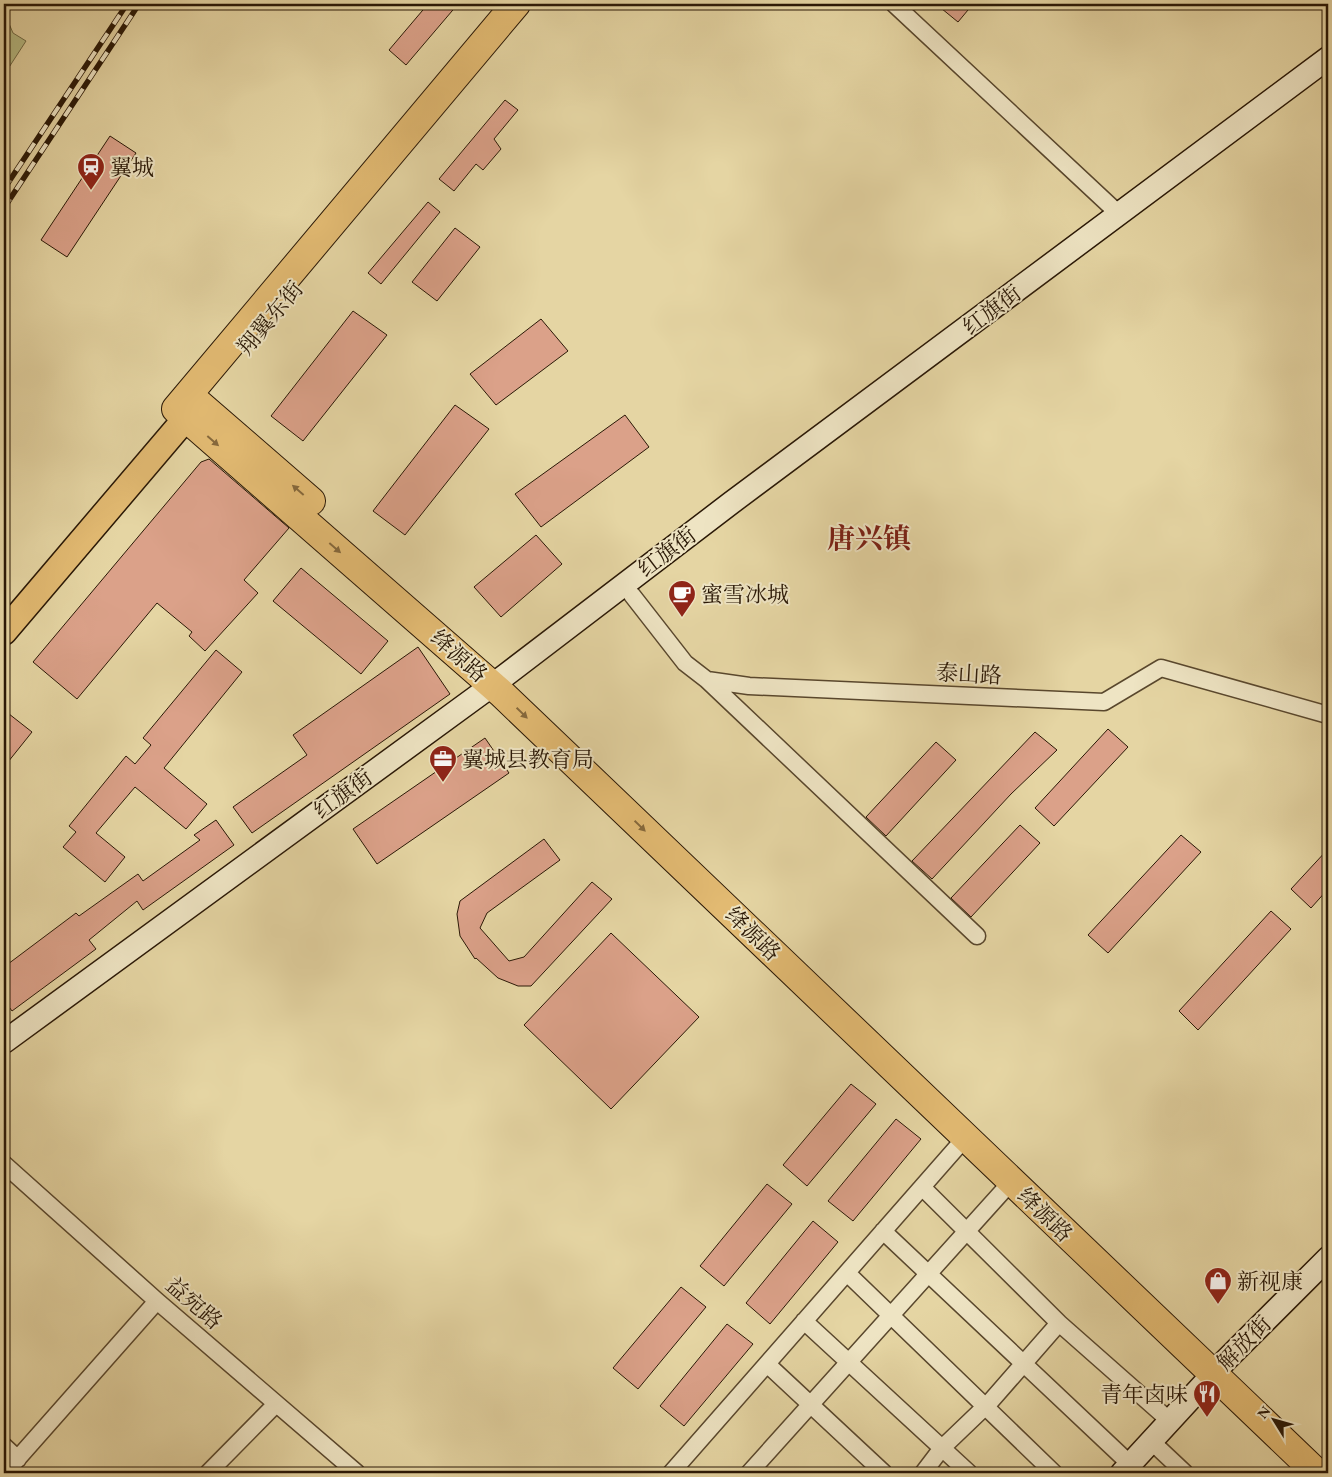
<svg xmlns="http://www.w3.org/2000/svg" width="1332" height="1477" font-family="'EB Garamond','Noto Serif SC',serif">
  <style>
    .green { fill: #b7bc84; stroke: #706a45 }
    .building { fill: #dba189; stroke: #2a1806 }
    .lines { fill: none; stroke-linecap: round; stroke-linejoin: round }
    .street-casing { stroke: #59472d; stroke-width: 19 }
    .secondary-casing { stroke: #2a1806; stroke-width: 25 }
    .primary-casing { stroke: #2a1806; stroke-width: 28 }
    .highway-casing { stroke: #2a1806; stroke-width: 30 }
    .street { stroke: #eee4c3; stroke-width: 16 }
    .secondary { stroke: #eee4c3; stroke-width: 22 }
    .primary { stroke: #e2ba72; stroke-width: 25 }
    .highway { stroke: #e2ba72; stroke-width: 28 }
    .rail-casing { stroke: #2a1806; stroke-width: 5.5 }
    .rail { stroke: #eee4c3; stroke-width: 4; stroke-dasharray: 11; stroke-linecap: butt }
    .oneway { fill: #86693c }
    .labels { text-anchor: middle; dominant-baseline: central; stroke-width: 4; stroke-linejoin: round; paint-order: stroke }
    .poi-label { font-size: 22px; fill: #2a1806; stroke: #eee4c3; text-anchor: start }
    .street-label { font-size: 22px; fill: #2a1806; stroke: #eee4c3 }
    .district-label { font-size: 28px; font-weight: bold; fill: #7a1f14; stroke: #eee4c3 }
  </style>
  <rect width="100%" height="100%" fill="#e5d5a3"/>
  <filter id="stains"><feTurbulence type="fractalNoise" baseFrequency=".004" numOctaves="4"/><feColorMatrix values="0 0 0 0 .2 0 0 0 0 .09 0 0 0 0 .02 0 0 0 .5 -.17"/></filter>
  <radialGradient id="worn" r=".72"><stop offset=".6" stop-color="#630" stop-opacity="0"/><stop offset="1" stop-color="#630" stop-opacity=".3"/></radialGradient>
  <path class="green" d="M4 12 13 33 26 41 4 75Z"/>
  <path class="building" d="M428 4H458L406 65 389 50Z
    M936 4H973L958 22Z
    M505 100 518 110 494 139 501 149 483 170 476 164 454 191 439 179Z
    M110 136 136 153 67 257 41 240Z
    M428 202 440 212 381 284 368 273Z
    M455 228 480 247 437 301 412 282Z
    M353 311 387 335 303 441 271 416Z
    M541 319 568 351 496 405 470 374Z
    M455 405 489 429 405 535 373 511Z
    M625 415 649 447 541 527 515 494Z
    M209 459 289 528 244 580 258 593 205 651 189 636 192 632 157 603 77 699 33 662 201 462Z
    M536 535 562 564 501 617 474 587Z
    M301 568 388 641 361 674 273 601Z
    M418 647 450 694 252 833 233 807 307 755 293 735Z
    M216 650 242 672 164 768 207 804 186 829 135 787 96 833 125 857 105 882 63 847 76 832 69 826 126 756 135 764 151 745 143 738Z
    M4 710 32 732 4 767Z
    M1108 729 1128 747 1054 826 1035 808Z
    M1035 732 1057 750 1011 794 932 879 912 861Z
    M485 738 509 773 377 864 353 829Z
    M936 742 956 760 886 836 866 817Z
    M216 820 234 845 143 910 137 901 89 940 96 949 12 1011 4 1000V967L76 913 79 916 138 874 143 881 200 840 194 835Z
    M1020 825 1040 843 971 917 951 898Z
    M1181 835 1201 852 1108 953 1088 935Z
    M544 839 560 860 487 913 480 928 509 961 524 957 592 882 612 899 531 986H518L498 978 476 958 475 959 460 936 457 914 460 901Z
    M1328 849V889L1311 908 1291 889Z
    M1271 911 1291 929 1198 1030 1179 1011Z
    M611 933 699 1017 611 1109 524 1025Z
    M851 1084 876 1104 807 1186 783 1165Z
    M896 1119 921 1139 853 1221 828 1201Z
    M767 1184 792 1204 724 1286 700 1266Z
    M813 1221 838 1242 770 1324 746 1303Z
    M681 1287 706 1307 638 1389 613 1368Z
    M727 1324 753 1344 684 1426 660 1406Z"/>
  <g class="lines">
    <defs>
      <path id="street" d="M894 4 1120 215
        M632 595 685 663 707 680 749 686 1104 702 1161 668 1328 715
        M707 680 977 936
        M4 1164 157 1301 357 1473
        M922 1187 1059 1323 990 1402 942 1448 923 1473
        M883 1231 1130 1464
        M847 1273 1054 1473
        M804 1321 969 1473
        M1059 1323 1170 1421
        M767 1364 884 1473
        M1151 1441 1185 1473
        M4 1446 18 1459
        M5 1473 157 1301
        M208 1473 276 1404
        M671 1473 965 1138
        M749 1473 1011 1182"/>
      <path id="secondary" d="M4 1042 494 684 731 503 1328 58
        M1122 1473 1225 1361 1328 1258"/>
      <path id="primary" d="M4 632 186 418"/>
      <path id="highway" d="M516 4 176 409 501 693 1317 1473
        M186 397 198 403 311 501"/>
    </defs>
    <use href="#street" class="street-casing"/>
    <use href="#secondary" class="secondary-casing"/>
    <use href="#primary" class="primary-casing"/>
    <use href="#highway" class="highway-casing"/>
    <use href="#street" class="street"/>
    <use href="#secondary" class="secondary"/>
    <use href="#primary" class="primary"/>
    <use href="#highway" class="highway"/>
    <defs>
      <path id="rail" d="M4 189 127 4
        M4 208 139 4"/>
    </defs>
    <use href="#rail" class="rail-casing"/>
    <use href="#rail" class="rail"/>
  </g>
  <defs><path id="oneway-solid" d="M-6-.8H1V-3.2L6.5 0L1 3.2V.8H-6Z" transform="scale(1.25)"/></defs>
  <g class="oneway">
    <use href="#oneway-solid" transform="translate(213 441) rotate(41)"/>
    <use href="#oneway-solid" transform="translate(298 490) rotate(-139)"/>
    <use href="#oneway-solid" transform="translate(335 548) rotate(41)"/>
    <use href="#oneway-solid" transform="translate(522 713) rotate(44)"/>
    <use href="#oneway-solid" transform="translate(640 826) rotate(44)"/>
  </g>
  <defs>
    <symbol id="station-pin" viewBox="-11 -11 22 30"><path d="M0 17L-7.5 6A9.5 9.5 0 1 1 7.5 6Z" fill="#8f2418" stroke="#eee4c3"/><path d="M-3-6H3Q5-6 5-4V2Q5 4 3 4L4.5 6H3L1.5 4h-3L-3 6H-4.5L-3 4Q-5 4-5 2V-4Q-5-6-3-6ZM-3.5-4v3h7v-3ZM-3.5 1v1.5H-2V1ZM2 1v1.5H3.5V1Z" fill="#fff"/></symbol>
    <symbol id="cafe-pin" viewBox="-11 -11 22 30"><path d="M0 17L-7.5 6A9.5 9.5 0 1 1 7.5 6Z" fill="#8f2418" stroke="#eee4c3"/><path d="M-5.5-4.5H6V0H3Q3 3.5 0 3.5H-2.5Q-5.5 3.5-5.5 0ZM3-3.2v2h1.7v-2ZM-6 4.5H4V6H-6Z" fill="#fff"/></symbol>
    <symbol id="office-pin" viewBox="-11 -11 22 30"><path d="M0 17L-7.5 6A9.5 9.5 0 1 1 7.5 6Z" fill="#8f2418" stroke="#eee4c3"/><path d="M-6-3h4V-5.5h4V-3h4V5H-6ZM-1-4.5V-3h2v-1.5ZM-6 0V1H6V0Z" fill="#fff"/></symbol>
    <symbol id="shop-pin" viewBox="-11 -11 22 30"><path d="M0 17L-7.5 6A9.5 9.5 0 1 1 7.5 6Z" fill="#8f2418" stroke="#eee4c3"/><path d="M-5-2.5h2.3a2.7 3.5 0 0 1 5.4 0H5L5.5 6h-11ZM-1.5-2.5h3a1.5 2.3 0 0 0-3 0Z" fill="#fff"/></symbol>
    <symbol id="restaurant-pin" viewBox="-11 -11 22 30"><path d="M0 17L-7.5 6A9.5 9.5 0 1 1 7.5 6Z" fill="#8f2418" stroke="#eee4c3"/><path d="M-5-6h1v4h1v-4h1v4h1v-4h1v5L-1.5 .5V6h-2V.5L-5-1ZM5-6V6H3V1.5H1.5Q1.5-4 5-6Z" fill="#fff"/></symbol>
  </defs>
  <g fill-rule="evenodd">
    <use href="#station-pin" x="75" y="151" width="32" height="43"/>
    <use href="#cafe-pin" x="666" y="578" width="32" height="43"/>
    <use href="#office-pin" x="427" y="743" width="32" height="43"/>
    <use href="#shop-pin" x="1202" y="1265" width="32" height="43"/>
    <use href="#restaurant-pin" x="1191" y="1378" width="32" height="43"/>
  </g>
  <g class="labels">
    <g class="poi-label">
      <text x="110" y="167">翼城</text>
      <text x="701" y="594">蜜雪冰城</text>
      <text x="462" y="759">翼城县教育局</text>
      <text x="1237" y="1281">新视康</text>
      <text x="1188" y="1394" text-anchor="end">青年卤味</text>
    </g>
    <g class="street-label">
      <text transform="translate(992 310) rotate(-37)">红旗街</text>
      <text transform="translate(270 318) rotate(-50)">翔翼东街</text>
      <text transform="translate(667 552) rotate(-37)">红旗街</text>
      <text transform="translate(459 656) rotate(41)">绛源路</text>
      <text transform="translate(969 674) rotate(3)">泰山路</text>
      <text transform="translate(343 794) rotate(-36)">红旗街</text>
      <text transform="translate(753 934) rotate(44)">绛源路</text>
      <text transform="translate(1045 1215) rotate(44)">绛源路</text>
      <text transform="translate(194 1303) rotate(41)">益宛路</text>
      <text transform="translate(1244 1343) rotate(-45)">解放街</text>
    </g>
    <g class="district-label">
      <text x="869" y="538">唐兴镇</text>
    </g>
  </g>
  <rect width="1332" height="1477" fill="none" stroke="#e5d5a3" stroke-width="20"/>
  <rect x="5" y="5" width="1322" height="1467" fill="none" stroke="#2a1806" stroke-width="2.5"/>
  <rect x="10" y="10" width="1312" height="1457" fill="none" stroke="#2a1806"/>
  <g transform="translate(1274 1420) rotate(307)" stroke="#eee4c3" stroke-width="4" paint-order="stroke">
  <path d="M0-4L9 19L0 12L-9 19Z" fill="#2a1806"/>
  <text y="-8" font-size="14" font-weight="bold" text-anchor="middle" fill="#2a1806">N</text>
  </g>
  <rect width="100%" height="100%" filter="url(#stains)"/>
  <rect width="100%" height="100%" fill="url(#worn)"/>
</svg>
